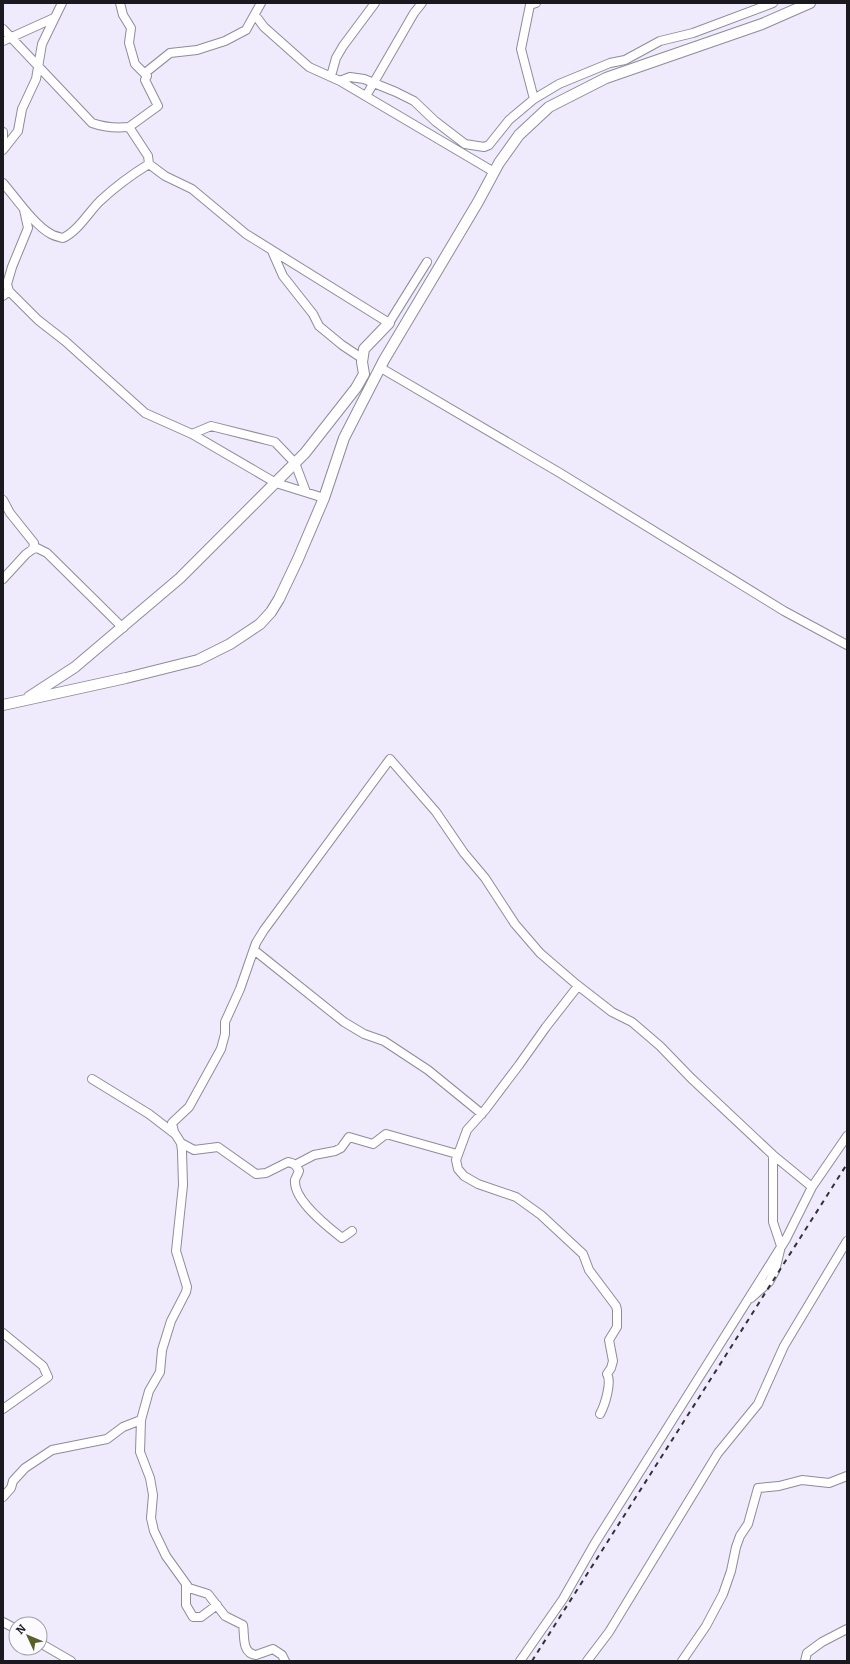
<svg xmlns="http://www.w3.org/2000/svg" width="850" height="1664" font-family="Bitter,serif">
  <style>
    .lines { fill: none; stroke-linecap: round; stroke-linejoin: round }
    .minor-casing { stroke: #8f8b9b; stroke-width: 10 }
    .tertiary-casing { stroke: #8f8b9b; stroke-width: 12 }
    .minor { stroke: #fff; stroke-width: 8 }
    .tertiary { stroke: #fff; stroke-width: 10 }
    .rail { stroke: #323138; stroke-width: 2; stroke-dasharray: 5 5; stroke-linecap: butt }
  </style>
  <rect width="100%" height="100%" fill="#efebfc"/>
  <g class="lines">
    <defs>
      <path id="minor" d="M120 3 123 15 131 28 129 43 135 64 147 76 145 80 158 106 129 127
        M255 15 264 27 309 67 340 81 494 172
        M3 29 92 123C103 127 118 128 129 127L148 156 149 164C131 175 115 187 100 201 88 213 78 231 63 238 59 237 54 236 51 234 34 225 16 198 3 183
        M3 41 54 18
        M145 73 170 53 197 50 225 41 246 30 261 3
        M331 76 336 58 343 46 375 3
        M340 81 350 77 364 79 396 92 414 101 435 121 465 144 484 147 489 145 509 120 534 99 521 49 530 5 536 3
        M366 96 414 13 422 3
        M534 99 559 84 610 63 625 60 660 41 693 33 773 3
        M3 132V145
        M3 150 18 131 22 109 36 79 42 44 62 3
        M149 164 165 176 192 189 246 234 389 323 427 262
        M24 210 28 228 12 267 7 284 9 291 38 320 65 341 145 413 192 434 276 483 324 498
        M272 251 283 276 313 314 319 326 342 345 363 359
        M3 296 9 291
        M381 368 560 473 784 611 847 645
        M192 434 211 426 275 442 295 463 306 492
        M3 500 10 513 34 543 33 549 37 548 47 553 123 628
        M3 579 26 554 33 549
        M254 950 344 1022 364 1034 384 1041 428 1070 482 1114
        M578 986 546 1027 519 1065 485 1110 467 1130 456 1160 458 1169 464 1176 478 1184 516 1197 541 1215 583 1254 589 1270 616 1306 617 1310V1327L609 1340 613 1361 611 1368 607 1374C612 1382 605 1405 600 1414
        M92 1079 149 1114 175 1134
        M181 1143 194 1150 218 1147 256 1174 266 1173 288 1162C294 1163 296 1165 299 1171 298 1174 296 1177 295 1180 293 1200 328 1227 342 1238L352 1231
        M295 1165 314 1155 335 1151 341 1148 349 1137 373 1144 386 1134 457 1154
        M751 1298 769 1282 775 1271 781 1246 773 1222V1155
        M3 1333 43 1366 48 1377 3 1409
        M3 1497 11 1488 13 1481 25 1468 52 1450 107 1439 123 1427 141 1420
        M186 1585V1605L193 1617H201L217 1605
        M3 1622 16 1629
        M40 1643 71 1661
        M285 1661 282 1655 273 1649 256 1655C241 1653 245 1635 243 1625L225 1616 208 1594 189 1588 166 1556 154 1531 151 1518 153 1495 150 1478 140 1452 141 1420 149 1391 160 1372 162 1350 171 1321 186 1292 187 1287 176 1251 183 1185 182 1151 181 1143 174 1132 172 1123 189 1107 221 1049 225 1034V1022L240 989 256 943 264 930 390 759 436 812 464 853 485 878 515 924 540 953 576 984 612 1012 632 1022 660 1046 691 1078 773 1155 812 1187
        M520 1661 563 1599 595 1543 786 1239 812 1187 847 1136
        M587 1661 609 1632 718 1453 758 1404 784 1346 847 1241
        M682 1661 706 1626 723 1594 731 1571 736 1547 740 1536 748 1524 758 1488 779 1486 802 1480 829 1483 847 1476
        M805 1661 807 1653 822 1642 847 1629"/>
      <path id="tertiary" d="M29 697 75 667 180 578 305 453 356 388 364 374 362 362 364 349 389 323
        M3 705 126 678 198 660 230 644 260 624 271 612 279 599 298 559 324 498 344 438 384 360 478 202 499 163 519 135 549 107 606 78 762 24 810 3"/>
    </defs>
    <use href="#minor" class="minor-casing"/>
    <use href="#tertiary" class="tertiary-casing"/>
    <use href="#minor" class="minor"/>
    <use href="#tertiary" class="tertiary"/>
    <path class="rail" d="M532 1661 847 1164"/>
  </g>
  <rect width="850" height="1664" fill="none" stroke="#1a191f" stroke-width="8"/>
  <g transform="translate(28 1636) rotate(314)"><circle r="19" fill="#fbfafe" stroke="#a1a0a5"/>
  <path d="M0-3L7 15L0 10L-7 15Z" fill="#5a5f2c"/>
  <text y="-6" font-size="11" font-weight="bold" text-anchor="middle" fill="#1a191f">N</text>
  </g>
</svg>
